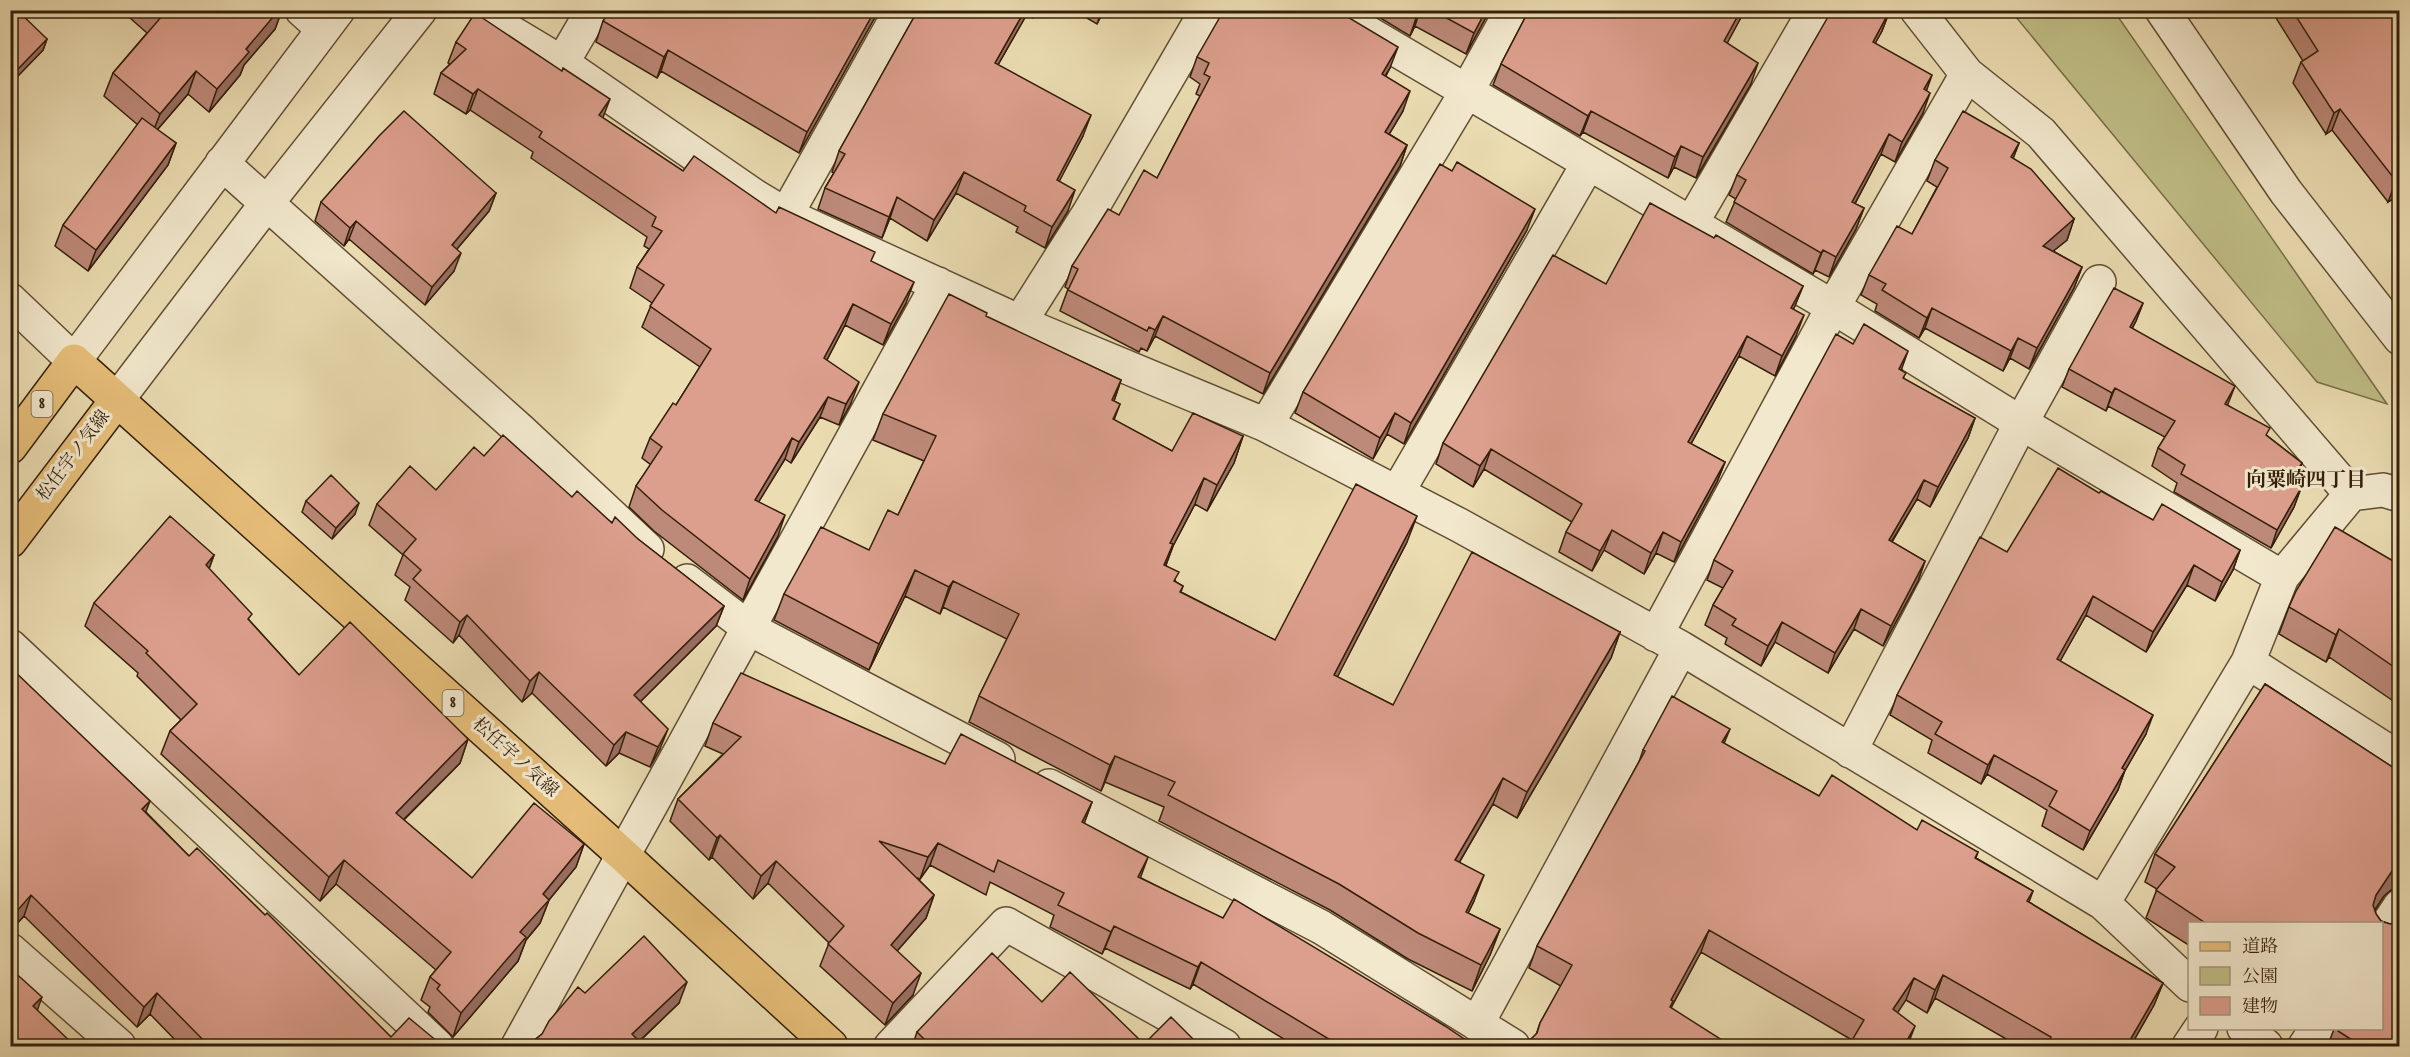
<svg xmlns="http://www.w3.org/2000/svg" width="2410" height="1057" font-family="'IM FELL English','Noto Serif JP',serif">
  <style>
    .green { fill: #c0be87; stroke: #7a6e48; stroke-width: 1.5 }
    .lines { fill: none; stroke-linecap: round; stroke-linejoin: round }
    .minor-casing { stroke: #624e34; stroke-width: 36 }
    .major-casing { stroke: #341f0a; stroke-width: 36 }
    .minor { stroke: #f2e8cd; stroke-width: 33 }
    .major { stroke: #e6be79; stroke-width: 33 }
    .wall { fill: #bd8979; stroke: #341f0a; stroke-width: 1.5 }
    .shaded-wall { fill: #9a6f63; stroke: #341f0a; stroke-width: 1.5 }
    .building { fill: #dc9f8d; stroke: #341f0a; stroke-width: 1.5 }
    .labels { text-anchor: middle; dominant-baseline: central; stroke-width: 6; stroke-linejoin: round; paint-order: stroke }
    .shield { fill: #f2e8cd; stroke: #6d5b44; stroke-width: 1.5 }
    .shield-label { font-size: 16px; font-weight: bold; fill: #341f0a }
    .street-label { font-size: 18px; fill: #341f0a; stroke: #f2e8cd }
    .neighbourhood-label { font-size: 20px; font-weight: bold; fill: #341f0a; stroke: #f2e8cd }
  </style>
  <rect width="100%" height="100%" fill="#ebdcb2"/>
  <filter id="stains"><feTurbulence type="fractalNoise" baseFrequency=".00333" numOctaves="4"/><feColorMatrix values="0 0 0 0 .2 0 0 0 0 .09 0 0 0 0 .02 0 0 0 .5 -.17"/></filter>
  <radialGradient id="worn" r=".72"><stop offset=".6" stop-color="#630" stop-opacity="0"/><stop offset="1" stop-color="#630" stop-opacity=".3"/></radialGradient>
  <path class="green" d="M2011 11H2114L2387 404 2317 382Z"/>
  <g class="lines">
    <defs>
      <path id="minor" d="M302 10 323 29
        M486 10 512 33 562 63 756 197 786 215 1042 332 1266 425 1459 525 1681 648 2103 903 2190 985
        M1329 10 1833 307 2021 423 2282 577 2351 494 2383 490 2400 495
        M2162 10 2286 192 2400 338
        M562 63 593 10
        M1967 74 2041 133 2351 494
        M222 163 521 431 647 549
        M786 215 901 10
        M1691 224 1815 10
        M10 300 74 361 338 10
        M1020 322 1089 213 1207 10
        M117 400 267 203 420 10
        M1266 425 1467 91 1512 10
        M1397 493 1588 164
        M687 581 750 629 998 759
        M1656 635 1833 307 1967 74 1917 10
        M10 646 437 1046
        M2248 662 2400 759
        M1850 751 2021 423 2099 282
        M1049 786 1321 927 1513 1046
        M2103 903 2248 662 2282 577
        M2382 933 2400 906
        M10 950 119 1046
        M1477 1024 1681 648
        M2244 1028 2266 1046
        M518 1046 938 284
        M891 1046 1006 924 1224 1046
        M2189 1046 2201 1028
        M2305 1046 2317 1028"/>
      <path id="major" d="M10 447 74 361 623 855 831 1046
        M10 541 117 400"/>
    </defs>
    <use href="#minor" class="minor-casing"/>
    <use href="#major" class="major-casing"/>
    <use href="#minor" class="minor"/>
    <use href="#major" class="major"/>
  </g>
  <path class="wall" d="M121 10H282L275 29 244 65 240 75 209 112 188 94 157 130 176 143 168 165 88 271 55 246 63 225 138 125 104 96 113 73 147 33Z
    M879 10 799 153 661 71 657 78 596 42 603 21Z
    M918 10H1038L1033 18 1027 14 998 65 1083 136 1059 181 1068 211 1045 248 1016 232 1018 227 956 193 927 241 890 218 882 238 818 209 825 188 834 173 832 172 839 151Z
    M1073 10H1104L1097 24Z
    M1367 10H1490L1466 54 1415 26 1410 36Z
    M1529 10H1745L1727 43 1751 84 1696 178 1674 167 1668 178 1583 132 1580 136 1493 85 1501 64Z
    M1890 10 1882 31 1875 43 1926 90 1923 113 1895 162 1881 154 1855 204 1864 208 1856 229 1829 277 1815 270 1813 274 1726 222 1736 199 1729 195 1737 175Z
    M2271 10H2400V194L2388 202 2332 130 2326 134 2293 83 2301 62 2303 61Z
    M10 13 47 39 43 50 14 80 10 77Z
    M456 42 603 118 683 171 776 213 871 261 906 303 883 345 845 325 827 360 851 403 839 425 820 417 791 463 785 459 758 502 778 536 743 600 654 531 629 507 636 486 651 465 642 458 650 438 676 405 700 367 642 327 652 303 630 288 637 267 649 249 644 246 647 237 531 158 533 152 470 110 466 114 434 94 441 73 450 64 448 63Z
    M1197 57 1390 68 1386 76 1403 111 1389 134 1407 145 1400 166 1263 394 1155 336 1147 351 1141 348 1139 352 1060 311 1068 289 1065 287 1072 266 1119 215 1157 178 1200 96 1196 94 1200 84 1190 77Z
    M2019 143 2013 158 2074 219 2067 240 2053 251 2082 267 2074 288 2029 369 2010 358 2003 371 1925 328 1919 338 1875 311 1877 304 1861 295 1869 275 1912 234 1937 187 1927 181 1935 160Z
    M496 193 489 211 457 249 454 271 425 305 349 239 344 246 315 221 321 202Z
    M1527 230 1404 444 1387 434 1373 459 1295 413 1303 392Z
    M1606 284 1803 286 1793 310 1796 336 1775 376 1739 356 1691 444 1725 462 1717 482 1674 562 1656 553 1644 574 1604 550 1592 571 1559 552 1566 532 1572 522 1484 469 1473 487 1436 464 1443 443Z
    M2143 303 2136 321 2132 329 2228 405 2302 463 2294 485 2301 488 2294 507 2271 548 2174 492 2177 483 2152 466 2158 448 2165 437 2108 406 2106 411 2062 387 2069 369Z
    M986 317 1121 380 1114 401 1120 404 1114 420 1172 451 1243 436 1234 463 1207 511 1195 504 1173 546 1166 565 1176 582 1183 586 1181 592 1275 640 1407 542 1337 677 1393 705 1620 632 1611 658 1517 818 1493 804 1459 863 1474 901 1468 913 1500 929 1490 955 1472 991 1408 959 1330 910 1159 821 1164 807 1105 782 1101 791 969 722 979 696 1007 639 943 607 940 614 905 596 869 670 774 620 784 594 869 550 898 515 924 461 873 440 883 414Z
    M1902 370 1904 379 1975 418 1968 438 1930 507 1917 499 1892 542 1925 561 1918 581 1883 646 1854 629 1828 673 1775 642 1761 666 1725 644 1727 638 1705 625 1713 605 1723 588 1707 580 1714 560Z
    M484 456 572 497 638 539 724 606 716 626 640 702 660 749 650 767 619 753 606 766 532 693 522 702 459 635 453 643 405 600 410 587 395 575 403 555 369 525 377 504 436 490Z
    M2099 493 2153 520 2240 550 2233 570 2215 601 2187 585 2146 652 2086 615 2060 661 2146 734 2125 770 2118 790 2083 850 2042 826 2047 810 1987 774 1981 784 1928 753 1932 740 1890 715 1897 695 2007 552Z
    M306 501 355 514 332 539 302 512Z
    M214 555 209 569 250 621 299 675 468 739 460 763 404 820 472 878 584 844 576 867 549 900 540 923 526 940 518 961 453 1037 428 1012 430 1007 421 1000 430 977 436 970 336 884 320 901 161 754 170 731 181 720 137 676 138 673 85 626 94 603Z
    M2400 565V712L2397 710 2399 705 2329 657 2326 662 2279 634 2289 607Z
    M10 667 146 812 189 856 265 915 391 1037 436 1047H182L150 1014 137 1027 24 916 10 931Z
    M2265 684 2397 770 2400 766V888L2391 890 2384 896 2375 910 2376 914 2381 921 2390 924 2400 922V1047H2329L2328 1045 2334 1029H2382V924H2190V946L2146 918 2157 889 2145 882 2155 854Z
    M713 723 945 764 1092 802 1084 823 1141 878 1476 1047H1297L1193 984 1190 989 1105 948 1102 954 1050 927 1054 915 990 882 986 895 930 865 920 879 917 878 934 895 926 918 897 951 913 995 885 1025 820 966 829 943 768 883 753 899 712 857 709 860 670 821 678 799 723 754 705 746Z
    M1724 744 1819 796 1917 830 1978 852 1976 858 2033 891 2029 902 2163 983 2154 1005 2130 1047H2020L1935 998 1927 1013 1906 1000 1852 1040 1701 952 1671 1008 1536 1035 1540 1023 1561 986 1529 968 1537 946 1639 762 1643 750Z
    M585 993 679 1003 640 1041 645 1047H530L532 1042 542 1034Z
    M1042 1002 1144 1044 1201 1047H912L917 1032Z"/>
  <path class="shaded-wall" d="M275 10H282L275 29 244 65 240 75 209 112 217 89Z
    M875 10H879L799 153 807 132Z
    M1025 10H1028L1027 14 987 84 995 63Z
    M1102 10H1104L1097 24Z
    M1420 10 1415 26 1410 36 1417 15Z
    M1486 10H1490L1466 54 1474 33Z
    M1741 10H1745L1717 62 1724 41Z
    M1890 10 1882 31 1865 62 1873 42Z
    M47 39 43 50 14 80 18 69Z
    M1398 47 1390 68 1374 94 1382 74Z
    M668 50 661 71 657 78 664 57Z
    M1758 63 1751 84 1696 178 1703 157Z
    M196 71 188 94 151 137 160 114Z
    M1932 75 1925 95 1924 89Z
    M478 89 470 110 466 114 473 94Z
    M1410 91 1403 111 1378 153 1385 132Z
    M1930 93 1923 113 1895 162 1902 142Z
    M610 99 602 120 599 115Z
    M2340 109 2332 130 2326 134 2334 113Z
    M1591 111 1583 132 1580 136 1588 116Z
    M1091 115 1083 136 1049 201 1057 180Z
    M1889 134 1881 154 1845 222 1852 202Z
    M176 143 168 165 88 271 96 250Z
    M2019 143 2011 164V157Z
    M1407 145 1400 166 1263 394 1270 373Z
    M1681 146 1674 167 1668 178 1675 157Z
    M964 172 956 193 927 241 934 220Z
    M2400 178V194L2388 202 2396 181Z
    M1075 190 1068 211 1045 248 1052 227Z
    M496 193 489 211 445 263 452 245Z
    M897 197 890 218 882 238 889 217Z
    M1864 208 1856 229 1829 277 1836 257Z
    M1535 209 1527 230 1404 444 1411 423Z
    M2074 219 2067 240 2035 266 2043 246Z
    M356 221 349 239 344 246 350 228Z
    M1823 250 1815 270 1813 274 1821 253Z
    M461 253 454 271 425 305 432 287Z
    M2082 267 2074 288 2029 369 2037 348Z
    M914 282 906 303 883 345 891 324Z
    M1803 286 1795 306 1783 328 1791 308Z
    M2143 303 2136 321 2123 345 2130 327Z
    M853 304 845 325 817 379 824 358Z
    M1932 308 1925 328 1919 338 1927 318Z
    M1804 315 1796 336 1775 376 1782 356Z
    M1163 316 1155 336 1147 351 1155 330Z
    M1747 336 1739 356 1681 462 1688 442Z
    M2018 338 2010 358 2003 371 2011 351Z
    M1908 351 1901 371 1899 369Z
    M1121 380 1112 407V400Z
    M859 382 851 403 839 425 846 404Z
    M2235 386 2228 404 2218 422 2225 404Z
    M2115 388 2108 406 2106 411 2112 393Z
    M828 397 820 417 791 463 799 442Z
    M1395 413 1387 434 1373 459 1380 438Z
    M1975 418 1968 438 1930 507 1938 487Z
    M1243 436 1234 463 1207 511 1217 485Z
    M792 438 785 459 747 521 755 500Z
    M1491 449 1484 469 1473 487 1480 466Z
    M1725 462 1717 482 1674 562 1681 542Z
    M2302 463 2296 482 2283 500 2290 482Z
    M1204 478 1195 504 1173 546 1164 570V565L1170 543Z
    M1924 480 1917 499 1881 559 1889 540Z
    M2301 488 2294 507 2271 548 2277 530Z
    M359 503 355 514 332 539 336 528Z
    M785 515 778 536 743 600 750 579Z
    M1417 516 1407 542 1325 701 1334 675Z
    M1612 530 1604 550 1592 571 1600 551Z
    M1663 532 1656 553 1644 574 1651 553Z
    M2240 550 2233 570 2215 601 2222 582Z
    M214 555 205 579 206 565Z
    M1925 561 1918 581 1883 646 1891 626Z
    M2194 565 2187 585 2146 652 2153 632Z
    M915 570 905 596 869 670 879 644Z
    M953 581 943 607 940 614 949 587Z
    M2093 596 2086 615 2050 679 2057 659Z
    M724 606 716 626 626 716 634 695Z
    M1861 609 1854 629 1828 673 1835 653Z
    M467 615 459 635 453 643 460 622Z
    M1782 622 1775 642 1761 666 1768 646Z
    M2339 629 2329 657 2326 662 2336 635Z
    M1620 632 1611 658 1517 818 1527 792Z
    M539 672 532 693 522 702 530 681Z
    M2153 715 2146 734 2115 788 2122 768Z
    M668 729 660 749 650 767 658 747Z
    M1730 729 1721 751 1722 742Z
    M626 732 619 753 606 766 614 745Z
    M468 739 460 763 387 836 396 813Z
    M1994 755 1987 774 1981 784 1988 765Z
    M1115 756 1105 782 1101 791 1110 765Z
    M2125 770 2118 790 2083 850 2090 831Z
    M1503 778 1493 804 1445 887 1455 860Z
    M150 801 142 822V809Z
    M1092 802 1084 824 1082 822Z
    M720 835 712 857 709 860 717 838Z
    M938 843 930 865 920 879 928 857Z
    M584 844 576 867 548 901 549 900 540 923 526 940 518 961 453 1037 461 1013 520 932 543 894Z
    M1148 857 1140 879 1138 877Z
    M344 860 336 884 320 901 329 877Z
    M776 861 768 883 753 899 761 876Z
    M2400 864V888L2391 890 2384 896 2366 923 2376 895 2394 868Z
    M1484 875 1474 901 1456 938 1466 912Z
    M31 895 24 916 10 931V914Z
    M934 895 926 918 883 967 891 945Z
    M1114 926 1105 948 1102 954 1111 932Z
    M1500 929 1490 955 1472 991 1481 965Z
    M1709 930 1701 952 1669 1011 1671 1000Z
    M1201 962 1193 984 1190 989 1198 967Z
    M921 973 913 995 885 1025 893 1003Z
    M1943 975 1935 998 1927 1013 1935 990Z
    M1914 978 1906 1000 1885 1032 1893 1009Z
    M687 982 679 1003 633 1047 632 1034Z
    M2163 983 2154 1005 2130 1047H2126Z
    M157 993 150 1014 137 1027 144 1007Z
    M42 997 35 1017 33 1006Z
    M1915 1026 1907 1047H1904Z"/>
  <path class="building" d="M13 10H17L47 39 18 69 10 62V13Z
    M156 10H279L246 49 249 52 217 89 196 71 160 114 113 73 162 16Z
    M610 10H875L807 132 668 50 664 57 603 21Z
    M918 10H1025L995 63 1091 115 1057 180 1075 190 1052 227 1024 211 1026 206 964 172 934 220 897 197 889 217 825 188 845 154 839 151Z
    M1224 10H1336L1398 47 1382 74 1410 91 1385 132 1407 145 1270 373 1163 316 1155 330 1149 327 1147 331 1068 290 1078 269 1072 266 1108 209 1119 215 1144 170 1157 178 1210 77 1204 74 1209 63 1197 57Z
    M1410 10H1420L1417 15Z
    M1432 10H1486L1474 33Z
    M1529 10H1741L1724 41 1758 63 1703 157 1681 146 1675 157 1591 111 1588 116 1501 64Z
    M1832 10H1890L1873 42 1932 75 1924 89 1930 93 1902 142 1889 134 1852 202 1864 208 1836 257 1823 250 1821 253 1734 202 1746 180 1737 175Z
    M2292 10H2400V178L2396 181 2340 109 2334 113 2301 62 2318 51Z
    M475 13 562 71 563 68 610 99 599 115 683 171 694 156 776 213 779 207 875 252 871 261 914 282 891 324 853 304 824 358 859 382 846 404 828 397 799 442 792 438 755 500 785 515 750 579 662 510 636 486 662 447 650 438 673 403 676 405 711 349 650 306 664 285 637 267 662 231 652 226 656 217 539 137 542 132 478 89 473 94 441 73 466 49 456 42Z
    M404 111 496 193 452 245 461 253 432 287 356 221 350 228 321 202 379 136Z
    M1963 111 2019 143 2011 157 2031 169 2074 219 2043 246 2082 267 2037 348 2018 338 2011 351 1932 308 1927 318 1882 290 1886 284 1869 275 1897 226 1912 234 1948 168 1935 160Z
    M142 118 176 143 96 250 63 225Z
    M1457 162 1535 209 1411 423 1395 413 1380 438 1303 392 1440 164 1452 171Z
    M1650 203 1714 238 1716 235 1803 286 1791 308 1804 315 1782 356 1747 336 1688 442 1725 462 1681 542 1663 532 1651 553 1612 530 1600 551 1566 532 1582 504 1491 449 1480 466 1443 443 1553 255 1606 284Z
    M2114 288 2143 303 2130 327 2235 386 2225 404 2270 428 2266 435 2302 463 2290 482 2301 488 2277 530 2181 474 2185 465 2158 448 2175 421 2115 388 2112 393 2069 369Z
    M949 294 987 313 986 316 1121 380 1112 400 1120 404 1113 419 1172 451 1193 413 1243 436 1217 485 1204 478 1170 543 1173 544 1164 565 1179 572 1174 581 1183 586 1180 592 1275 640 1356 484 1417 516 1334 675 1393 705 1472 552 1620 632 1527 792 1503 778 1455 860 1484 875 1466 912 1500 929 1481 965 1418 933 1339 884 1168 795 1175 782 1115 756 1110 765 979 696 1019 614 953 581 949 587 915 570 879 644 784 594 821 527 869 550 888 510 898 515 936 436 883 414Z
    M1864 324 1908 351 1899 369 1906 373 1903 378 1975 418 1938 487 1924 480 1889 540 1925 561 1891 626 1861 609 1835 653 1782 622 1768 646 1732 625 1736 619 1713 605 1733 571 1714 560 1836 334 1853 344Z
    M503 435 572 497 577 491 612 523 615 517 638 539 724 606 634 695 668 729 658 747 626 732 614 745 539 672 530 681 467 615 460 622 413 579 421 570 403 554 416 539 377 504 410 466 436 490 474 447 484 456Z
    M2058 468 2099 493 2101 491 2153 520 2162 504 2240 550 2222 582 2194 565 2153 632 2093 596 2057 659 2153 715 2122 768 2125 770 2090 831 2049 806 2057 791 1994 755 1988 765 1935 734 1942 722 1897 695 1980 537 2007 552Z
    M331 475 359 503 336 528 306 501Z
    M170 516 214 555 206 565 252 614 248 619 299 675 350 622 468 739 396 813 472 878 534 803 584 844 543 894 549 900 520 932 526 937 461 1013 437 989 440 985 430 977 451 952 344 860 329 877 170 731 197 704 146 653 148 651 94 603Z
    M2335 527 2400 565V671L2339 629 2336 635 2289 607 2296 591Z
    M10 667 150 801 142 809 189 856 197 848 265 915 267 913 391 1037 409 1018 438 1042 434 1047H210L157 993 144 1007 31 895 17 911 10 914Z
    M741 673 945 764 961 734 1092 802 1082 822 1148 857 1138 877 1223 918 1234 899 1445 1026 1476 1047H1342L1201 962 1198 967 1114 926 1111 932 1058 905 1064 893 998 860 994 872 938 843 928 857 879 841 934 895 891 945 921 973 893 1003 828 944 844 926 776 861 761 876 720 835 717 838 678 799 741 737 713 723Z
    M2265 684 2397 770 2400 766V864L2394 868 2376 895 2373 905 2376 914 2381 921 2390 924 2400 922V1047H2363L2338 1031 2340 1029H2382V924H2207L2156 890 2175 867 2155 854Z
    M1672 696 1730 729 1722 742 1819 796 1832 775 1917 830 1922 820 1978 852 1975 858 2033 891 2027 901 2163 983 2126 1047H2046L2051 1037 1943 975 1935 990 1914 978 1893 1009 1915 1026 1905 1044 1909 1047H1848L1864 1020 1709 930 1671 1000 1673 1001 1670 1007 1733 1047H1527L1531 1039 1537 1033 1540 1023 1572 965 1537 946 1645 751 1643 750Z
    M644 936 687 982 632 1034 645 1047H537L532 1042 542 1034 549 1021 578 987 585 993Z
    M992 953 1042 1002 1070 972 1144 1044 1171 1017 1201 1047H932L917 1032Z
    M10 968 42 997 33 1006 76 1047H10Z"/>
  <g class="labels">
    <g class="shield">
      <rect x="31.5" y="391" width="21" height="26" rx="4.5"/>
      <rect x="442.5" y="690" width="21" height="26" rx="4.5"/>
    </g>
    <g class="shield-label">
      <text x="42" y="404">8</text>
      <text x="453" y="703">8</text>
    </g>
    <g class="street-label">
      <text transform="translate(74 456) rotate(-53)">松任宇ノ気線</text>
      <text transform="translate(515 758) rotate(42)">松任宇ノ気線</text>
    </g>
    <g class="neighbourhood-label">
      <text x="2306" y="480">向粟崎四丁目</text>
    </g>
  </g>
  <rect width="2410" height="1057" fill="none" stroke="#ebdcb2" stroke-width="36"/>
  <rect x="12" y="12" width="2386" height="1033" fill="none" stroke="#341f0a" stroke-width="3"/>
  <rect x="18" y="18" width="2374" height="1021" fill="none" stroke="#341f0a" stroke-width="1.5"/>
  <rect x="2188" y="922" width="195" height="108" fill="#f2e8cd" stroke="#a6987f" stroke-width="1.5"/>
  <rect x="2200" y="942" width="30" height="9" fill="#e6be79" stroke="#a6987f" stroke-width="1.5"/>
  <text x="2242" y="952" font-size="18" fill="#341f0a">道路</text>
  <rect x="2200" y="967" width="30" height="18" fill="#c0be87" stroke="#a6987f" stroke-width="1.5"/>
  <text x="2242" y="982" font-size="18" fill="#341f0a">公園</text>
  <rect x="2200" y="997" width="30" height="18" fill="#dc9f8d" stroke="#a6987f" stroke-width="1.5"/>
  <text x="2242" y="1012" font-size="18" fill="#341f0a">建物</text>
  <rect width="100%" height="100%" filter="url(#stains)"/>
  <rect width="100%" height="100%" fill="url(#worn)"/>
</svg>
